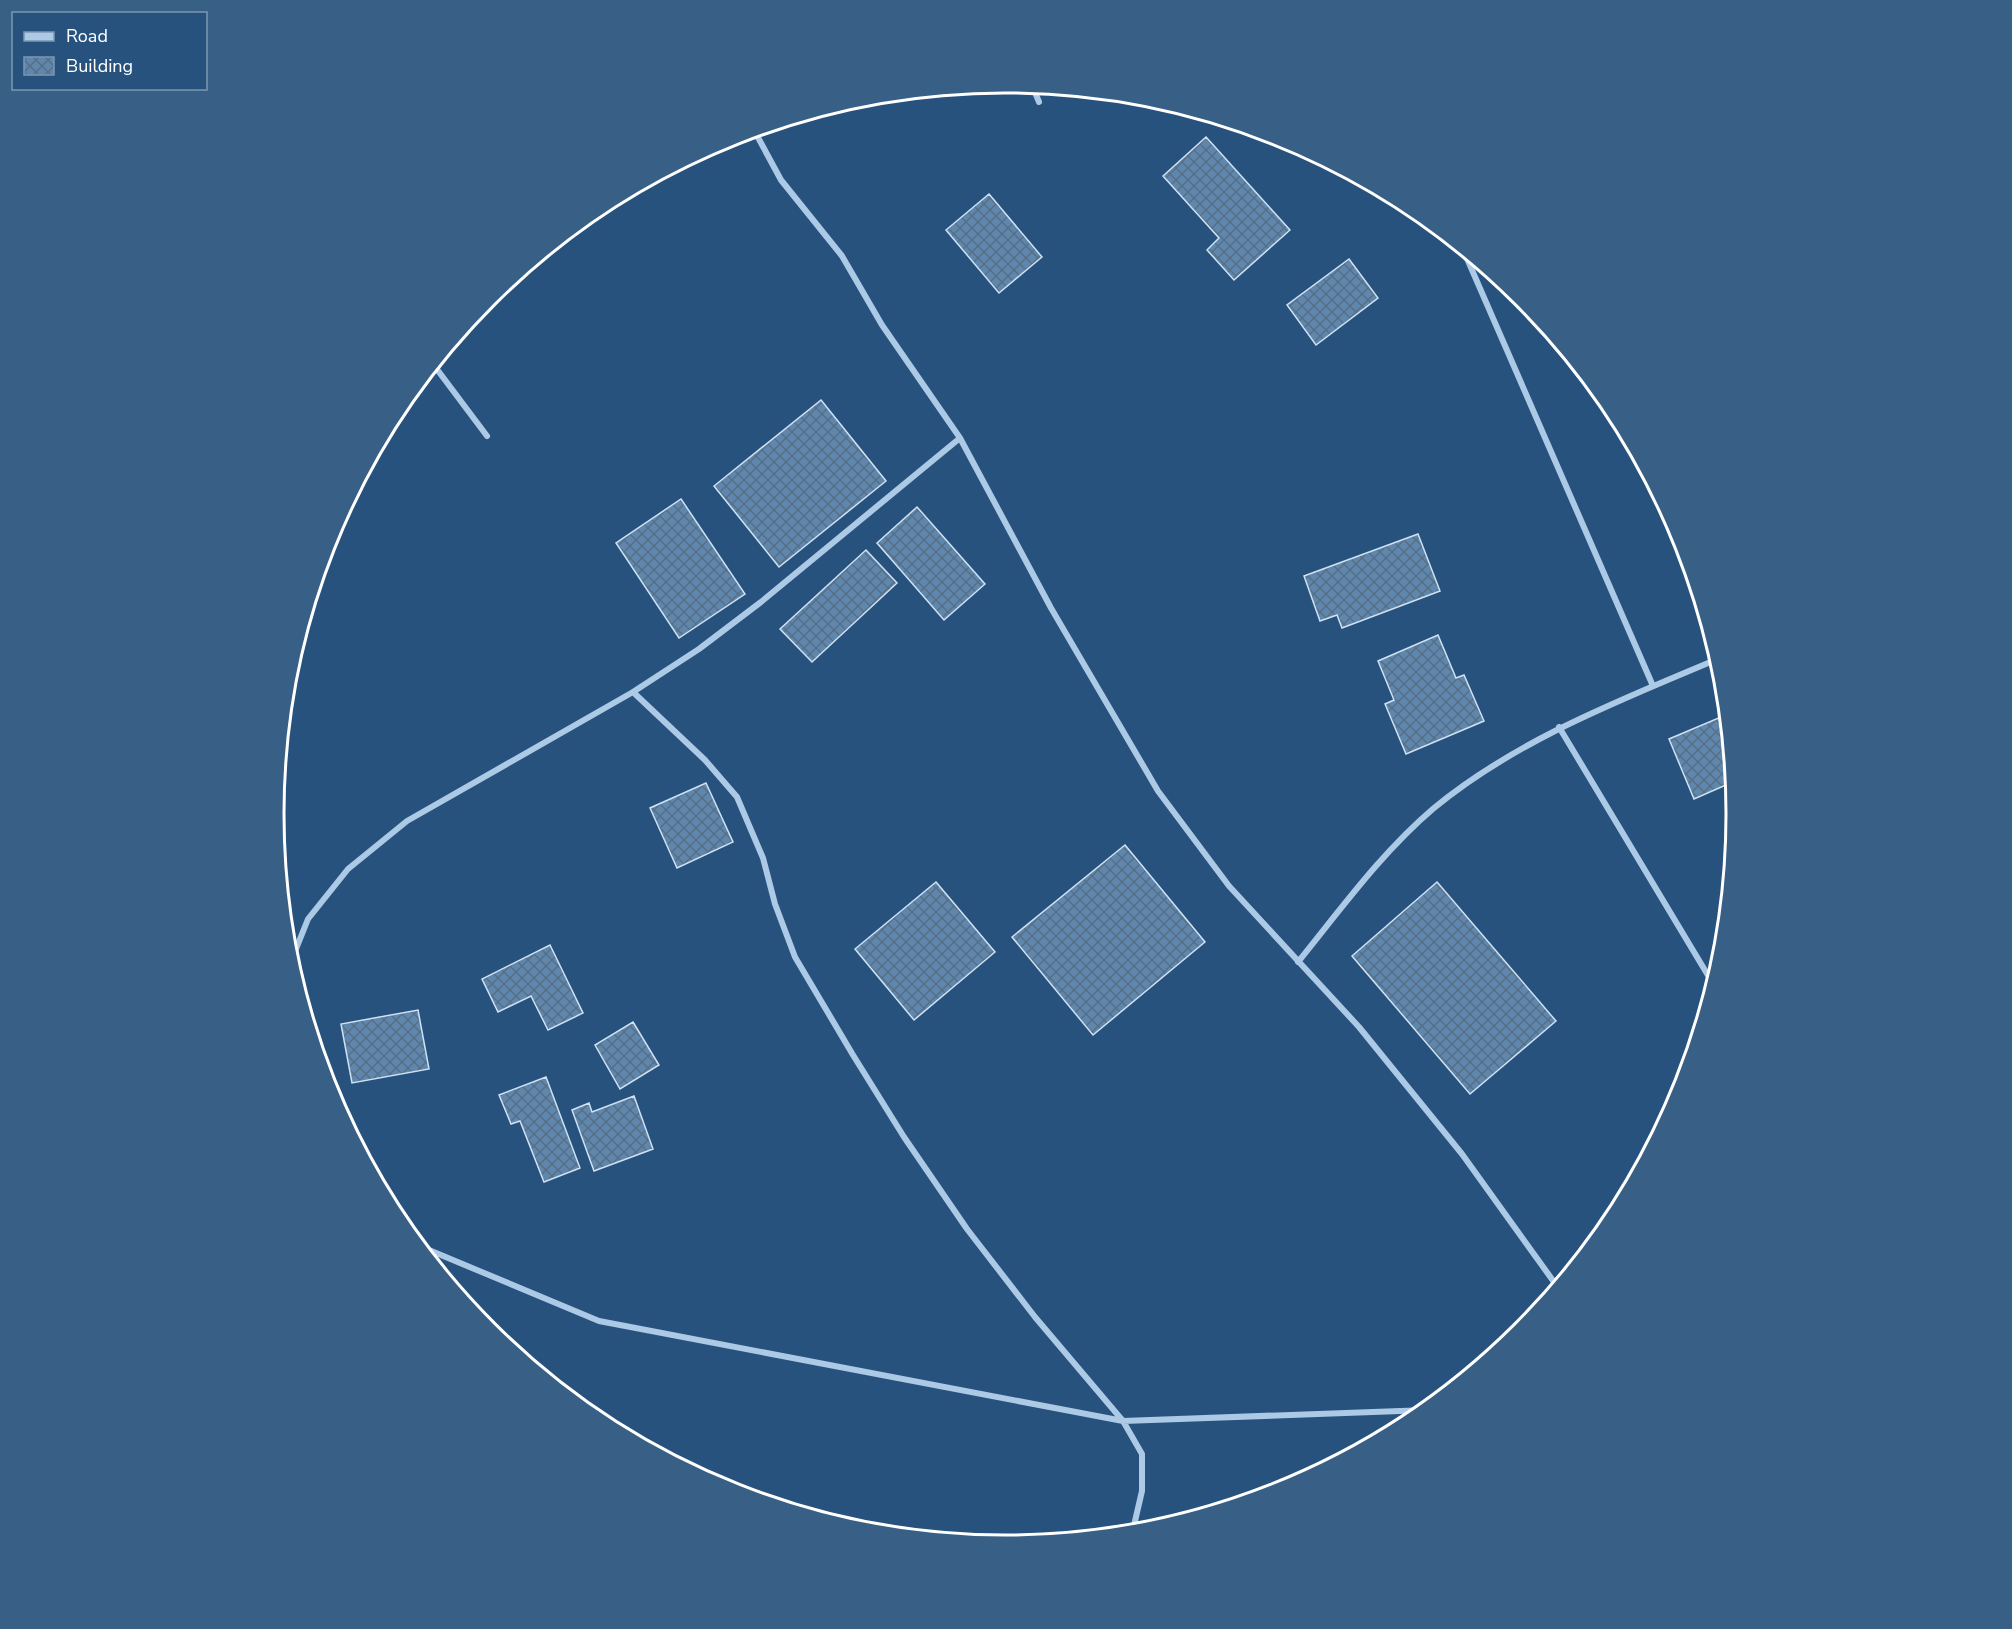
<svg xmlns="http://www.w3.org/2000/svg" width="2012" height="1629" font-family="'Nunito Sans',sans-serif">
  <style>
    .building { fill: url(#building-cross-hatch); stroke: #cfe2f4; stroke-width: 1.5 }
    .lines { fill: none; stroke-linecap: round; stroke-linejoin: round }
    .minor { stroke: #acc9e5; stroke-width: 6 }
    .rim { fill: none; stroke: #fff; stroke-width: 3 }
  </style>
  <defs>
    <pattern id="building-cross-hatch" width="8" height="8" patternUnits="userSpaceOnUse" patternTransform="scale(1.5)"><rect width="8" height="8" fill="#5f87ad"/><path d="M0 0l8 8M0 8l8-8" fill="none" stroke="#576f86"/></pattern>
  </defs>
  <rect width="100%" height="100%" fill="#27527d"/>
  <path class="building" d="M1206 137 1290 230 1234 280 1207 250 1219 238 1163 176Z
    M989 194 1042 257 999 293 946 230Z
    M1349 259 1378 298 1316 345 1287 305Z
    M821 400 886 481 779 567 714 486Z
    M681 499 745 594 679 638 616 543Z
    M917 507 985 584 944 620 877 543Z
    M1418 534 1440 591 1342 628 1337 615 1320 621 1304 576Z
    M866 550 897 583 812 662 780 629Z
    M1438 635 1456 678 1464 675 1484 721 1406 754 1385 704 1394 700 1378 661Z
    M1728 714 1735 781 1694 799 1669 739Z
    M706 783 733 842 677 868 650 808Z
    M1125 845 1205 942 1093 1035 1012 937Z
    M936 882 995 952 914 1020 855 949Z
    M1437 882 1556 1021 1470 1094 1352 956Z
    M550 945 583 1013 548 1030 531 996 498 1012 482 979Z
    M418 1010 429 1069 352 1083 341 1024Z
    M633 1022 659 1065 620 1089 595 1045Z
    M546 1077 580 1168 544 1182 520 1121 511 1124 499 1095Z
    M634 1096 653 1149 594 1171 572 1110 589 1103 592 1112Z"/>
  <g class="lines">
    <path class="minor" d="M1032 85 1039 102
      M754 130 781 180 842 256 882 325 960 438 1051 608 1158 791 1229 886 1359 1027 1462 1154 1559 1289
      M1462 247 1653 686
      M433 364 487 436
      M633 692 705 760 737 797 763 858 775 904 795 957 853 1055 904 1137 967 1229 1035 1317 1123 1421 1142 1454V1491L1132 1534
      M1559 727 1715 987
      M1298 962C1341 909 1382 852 1434 808 1518 739 1621 700 1720 658
      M290 964 308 919 348 869 407 821 633 692 699 649 761 602 960 438
      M417 1245 599 1321 1123 1421 1428 1410"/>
  </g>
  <path d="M0 0H2012V1629H0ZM284 814a721 721 0 1 1 1442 0a721 721 0 1 1-1442 0Z" fill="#386087" fill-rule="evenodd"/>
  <path class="rim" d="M284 814a721 721 0 1 1 1442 0a721 721 0 1 1-1442 0Z"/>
  <rect x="12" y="12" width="195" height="78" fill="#27527d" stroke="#7d97b1" stroke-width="1.5"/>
  <rect x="24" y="32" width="30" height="9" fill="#acc9e5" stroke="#7d97b1" stroke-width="1.5"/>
  <text x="66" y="42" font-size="18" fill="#ffffff">Road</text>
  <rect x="24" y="57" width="30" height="18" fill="url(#building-cross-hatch)" stroke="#7d97b1" stroke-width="1.5"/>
  <text x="66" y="72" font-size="18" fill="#ffffff">Building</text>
</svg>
